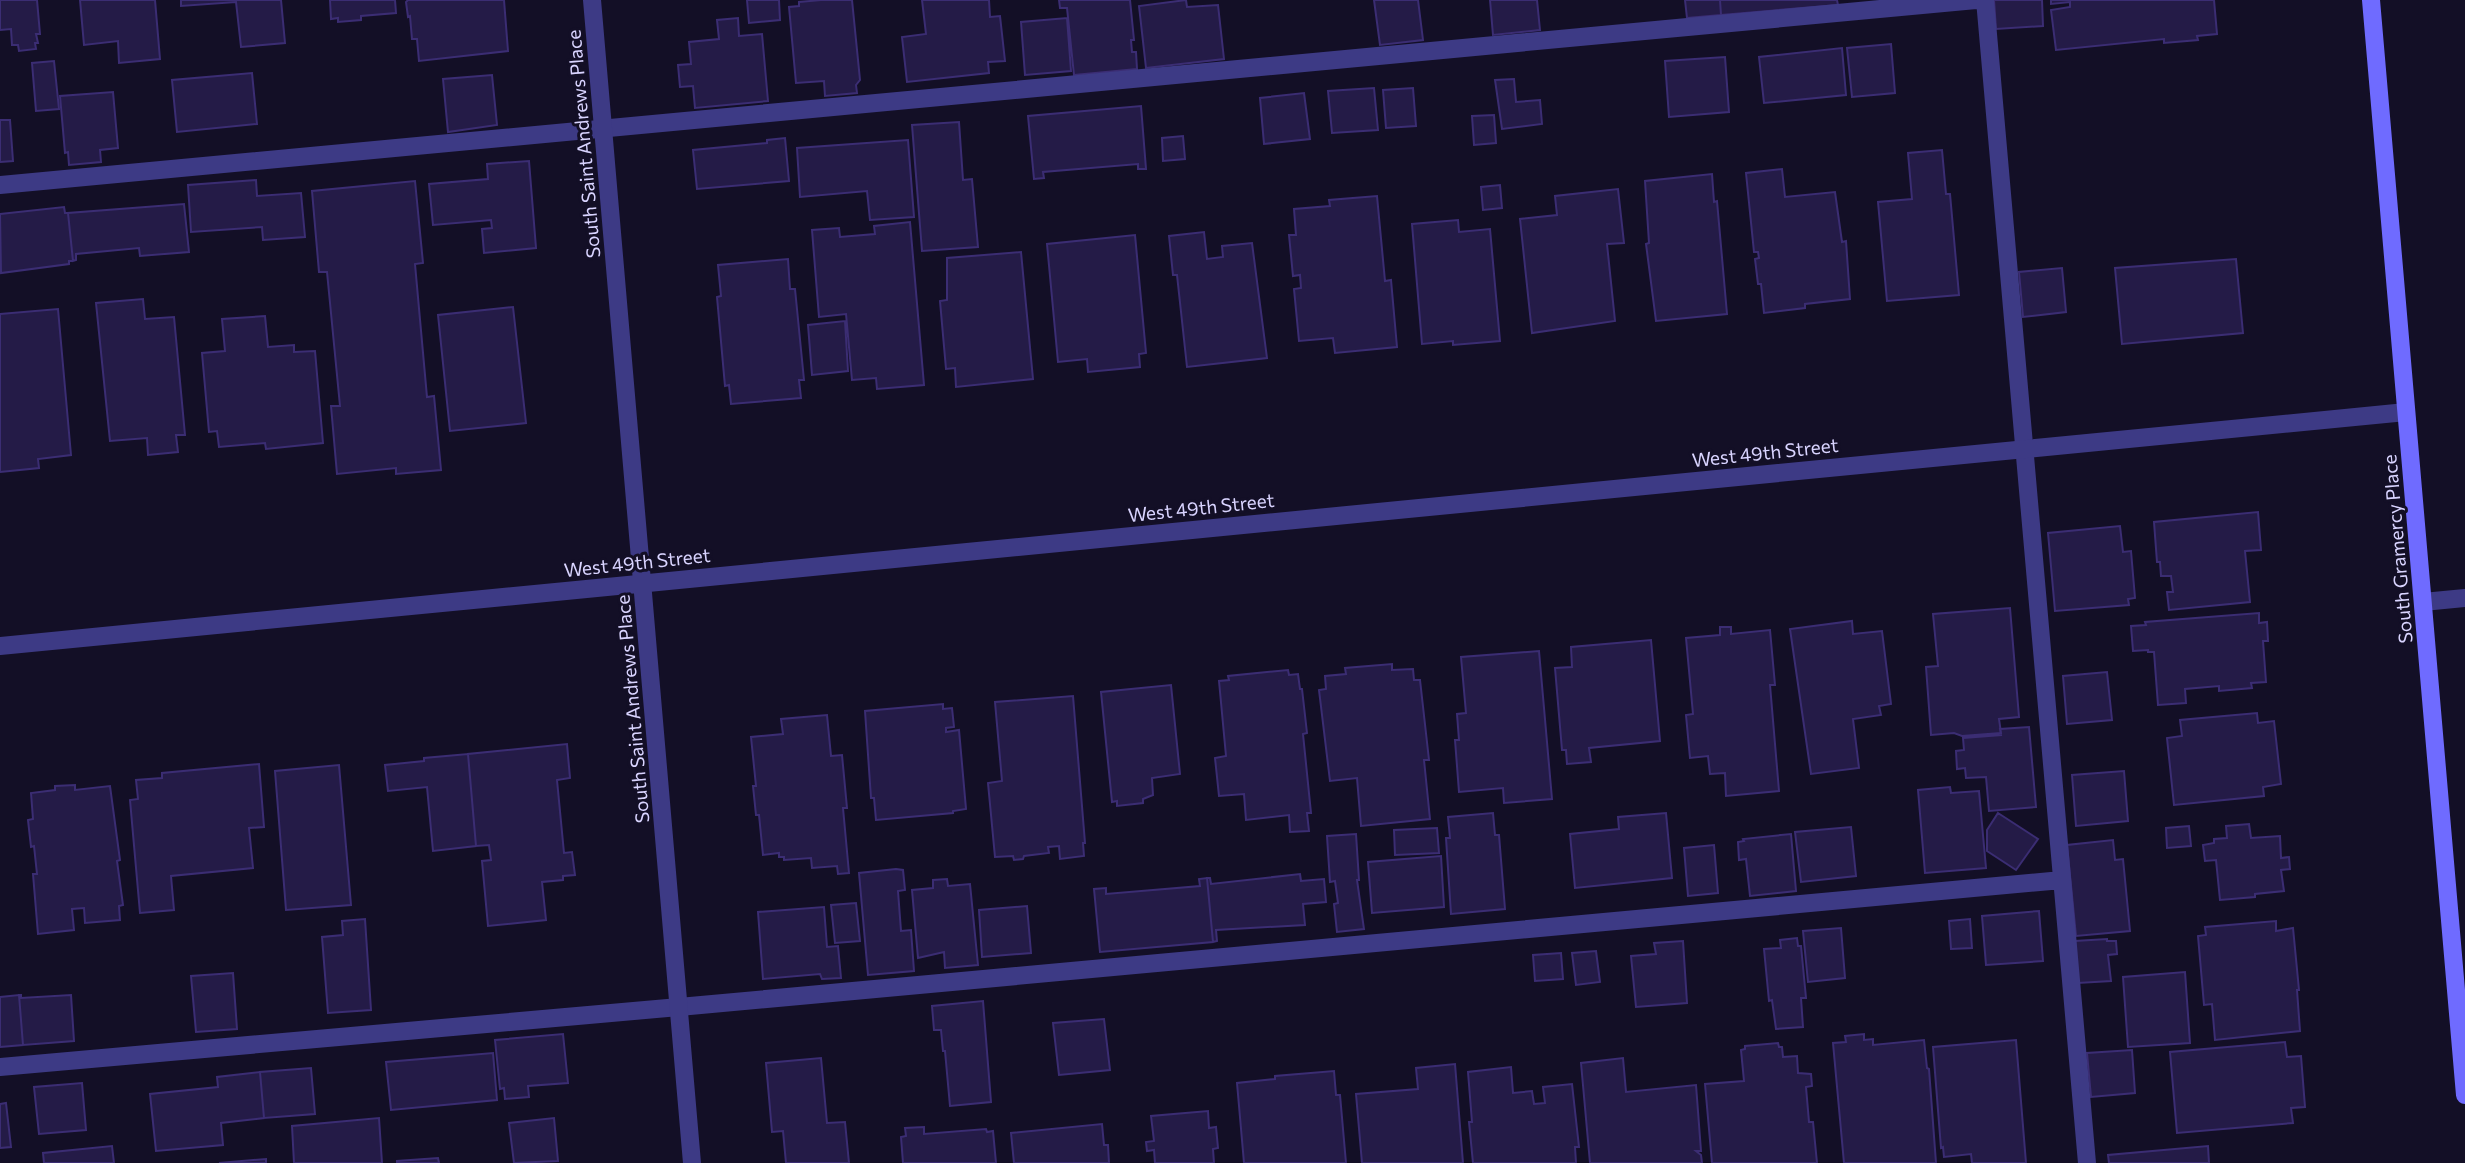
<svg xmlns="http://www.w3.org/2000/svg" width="2465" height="1163" font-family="Commissioner,sans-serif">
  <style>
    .building { fill: #241b47; stroke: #3b2d73; stroke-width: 2 }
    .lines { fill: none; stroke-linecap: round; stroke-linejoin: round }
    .lane { stroke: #3d3a85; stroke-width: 18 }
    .street { stroke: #3d3a85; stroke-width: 18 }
    .secondary { stroke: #6f6bff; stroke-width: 18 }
    .labels { text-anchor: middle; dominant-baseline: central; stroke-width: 6; stroke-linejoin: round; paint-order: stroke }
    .street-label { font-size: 19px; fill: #d9d4ff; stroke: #130f26 }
  </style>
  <rect width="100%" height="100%" fill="#130f26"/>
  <path class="building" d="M0 0H37L40 34H36L38 43H35L36 49 19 51 18 45H12L11 29 0 30Z
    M80 0H155L160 59 119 63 118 41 84 45Z
    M181 0H281L285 43 241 47 236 2 181 6Z
    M330 0H395L396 13 361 16V20L338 22V18L331 19Z
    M408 0H504L508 51 419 61 417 39H412L410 16 408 17 406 2Z
    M747 0H779L780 20 749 23Z
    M821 0H852L860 80 856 85 857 93 825 96 824 81 796 83 789 7 799 6V2Z
    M922 0H989L990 17 1000 16 1005 61 988 62 989 73 907 82 902 37 926 34Z
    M1059 0H1130L1134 40H1131L1132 52H1136L1137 69 1074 75 1067 8H1060Z
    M1186 0 1187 7 1218 5 1224 59 1146 68 1139 6Z
    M1374 0H1418L1423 40 1380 45Z
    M1490 0H1537L1540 30 1493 35Z
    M1685 0H1720L1721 15 1687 18Z
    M1720 0H1837L1838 5 1721 15Z
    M1994 0H2042L2043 26 1996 29Z
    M2051 0H2214L2217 34 2197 36 2198 40 2164 43V39L2056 50 2051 10 2070 7V2L2051 4Z
    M738 18 739 36 762 34 768 101 695 108 693 86 680 87 678 65 691 64 689 42 719 39 717 20Z
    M1067 18 1071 71 1025 75 1021 22Z
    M1891 44 1895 93 1852 97 1847 48Z
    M1842 48 1846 95 1764 103 1759 57Z
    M1725 57 1729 112 1669 117 1665 61Z
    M54 61 59 109 36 111 32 63Z
    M252 73 257 124 177 132 172 80Z
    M492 75 497 125 448 132 443 79Z
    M1514 79 1516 102 1540 100 1542 124 1502 129 1495 80Z
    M1374 88 1378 130 1332 133 1328 91Z
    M1413 88 1416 126 1386 128 1383 90Z
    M113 92 118 148 100 150 101 162 69 165 68 152 65 153 60 96Z
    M1304 93 1310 139 1264 144 1260 98Z
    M1141 106 1146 169H1138V164L1043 172 1044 178 1034 179 1028 116Z
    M1494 115 1496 143 1474 145 1472 116Z
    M0 120H10L13 161 0 162Z
    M959 122 963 180 972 179 978 247 922 251 912 125Z
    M1183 136 1185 159 1163 161 1162 138Z
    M785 138 789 181 697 189 693 150 767 143V140Z
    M908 140 914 217 870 220 867 191 800 197 797 148Z
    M1942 150 1946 194H1950L1959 295 1887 301 1878 202 1912 199 1908 153Z
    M529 161 536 248 484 253 482 229 492 228 491 220 433 225 429 184 488 179 487 164Z
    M1782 169 1785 197 1835 192 1842 242 1846 241 1850 299 1805 304V308L1764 313 1761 284H1758L1755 259 1759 258 1758 252H1754L1746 173Z
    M1712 174 1714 202 1717 201 1727 314 1656 321 1646 244 1649 243 1645 181Z
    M256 180 257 196 301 193 305 237 263 240 262 227 191 232 188 185Z
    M415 181 423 263 415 264 427 397 434 396 441 470 396 474V468L337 474 331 406H340L327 272H319L312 191Z
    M1500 185 1502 208 1483 210 1481 187Z
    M1618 189 1624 243 1607 244 1615 321 1532 333 1520 219 1557 215 1555 196Z
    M1377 196 1385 281 1391 280 1397 347 1335 353 1333 338 1299 341 1294 289 1301 288 1300 275 1293 276 1289 235H1296L1294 209 1330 206 1329 200Z
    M184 204 189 252 140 256 139 248 76 254V260L73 261 68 213Z
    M64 207 65 213H68L73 261H69V264L1 273 0 214Z
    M1458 220 1459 232 1490 229 1500 341 1453 345V341L1422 344 1412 224Z
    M910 222 924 385 877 389 876 378 852 380 846 314 819 317 812 230 839 228 840 237 875 234 874 226Z
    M1204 232 1207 259 1223 257 1222 246 1252 243 1267 358 1187 367 1177 275H1173L1169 236Z
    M1135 235 1146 353 1139 354 1140 367 1088 372 1087 359 1058 362 1047 244Z
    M1021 252 1033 379 956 387 955 368 946 369 940 301 947 300V258Z
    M788 259 790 289H795L804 380H799L801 398 731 404 729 385 725 386 717 297 721 296 718 265Z
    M2236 259 2243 333 2122 344 2115 268Z
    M2062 268 2066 312 2023 317 2019 272Z
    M143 299 145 319 174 317 185 435H176L178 452 148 455 147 438 110 441 96 303Z
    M513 307 526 423 450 431 438 315Z
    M58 309 71 455 38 459 39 468 0 472V314Z
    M265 316 268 347 294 345V352L315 351 323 443 266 449 265 443 219 447 217 431 209 432 202 353 225 351 222 319Z
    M845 321 848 371 812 375 808 325Z
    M2258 512 2261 550 2245 551 2250 602 2169 610 2167 592H2173L2171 576H2161L2160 562H2157L2154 522Z
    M2120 526 2123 552 2131 551 2135 598 2128 599 2129 605 2055 611 2048 533Z
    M2010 608 2019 717 1999 719 2001 733 1962 736 1954 733 1931 735 1926 667 1938 666 1933 614Z
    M2259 613V623L2267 622 2268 641H2263L2266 682 2251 683 2252 688 2219 691V686L2185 689 2186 703 2158 705 2154 652H2148V650L2133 651 2131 626 2146 625 2145 622Z
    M1852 621 1853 634 1882 631 1891 704 1879 706 1881 715 1853 719 1859 768 1811 774 1790 629Z
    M1720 627H1731V634L1770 630 1775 685H1770L1779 791 1726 796 1725 773 1710 774 1708 756 1690 758 1686 715 1693 714 1686 638 1720 635Z
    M1651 640 1660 741 1589 748 1591 762 1567 764 1566 750H1562L1555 668 1572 667 1571 647Z
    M1539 651 1552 799 1504 803 1503 788 1459 792 1455 740H1459L1457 714 1466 713 1461 657Z
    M1392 664V670L1413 669 1414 680H1420L1429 760H1424L1430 819 1361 826 1357 778 1330 781 1319 690 1326 689 1325 676 1346 674 1345 668Z
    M1288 670 1289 675 1298 674 1300 689H1302L1307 733 1303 734 1311 813H1307L1309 831 1290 832 1289 815 1246 820 1244 794 1219 796 1215 758 1226 756 1219 681 1229 680 1228 676Z
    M2107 672 2112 720 2067 724 2063 676Z
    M1171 685 1180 774 1152 778 1153 795 1143 799V803L1117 806V801L1112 802 1101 692Z
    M1073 696 1085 843H1083L1084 856 1060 859 1059 846 1048 847 1049 853 1024 856 1023 859 1014 860 1013 856 995 857 988 783 1002 781 995 702Z
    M943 704V709L952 708 954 727 946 728V732L959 730 966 809 953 811V813L876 820 874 798H871L865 711Z
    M2257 713 2258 723 2274 721 2281 784 2263 787 2264 796 2174 805 2167 738 2182 736 2180 720Z
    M827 715 831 756 842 755 847 808H843L849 873 838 874 837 866 812 868 811 858 784 860V857H779V853L763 855 759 815H756L753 786H756L751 737 783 734 781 719Z
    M2029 727 2036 807 1989 811 1986 777 1966 778 1965 768 1957 769 1956 751 1964 750 1963 738 2001 735 2000 729Z
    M567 744 570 778 557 780 564 853 572 852 575 875 563 876V880L542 882 546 920 488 926 482 861 491 860 489 845 476 846 468 754Z
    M468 754 476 846 433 851 427 787 388 791 385 765 424 761V758Z
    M259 764 264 827 249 828 253 868 171 876 174 910 140 913 130 800 138 799 136 780 162 778V773Z
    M339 765 351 905 286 910 275 771Z
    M2124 771 2128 821 2076 826 2072 775Z
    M75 785V790L110 786 120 860 117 861 123 905 119 906 120 920 85 923 84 908 72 909 74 930 38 934 33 874H37L34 846 31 847 28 820 33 819 31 793 55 790V786Z
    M1950 787 1951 793 1979 791 1986 868 1925 873 1918 790Z
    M1493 813 1495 835H1499L1505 909 1451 914 1446 838H1450L1448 817Z
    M1666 813 1672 878 1575 888 1570 834 1619 829 1618 817Z
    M1998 813 2038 839 2016 870 1987 851V830Z
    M2249 824 2251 838 2280 836 2281 858 2289 857 2290 869 2281 870 2284 891 2255 894V897L2220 900 2216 860 2205 861 2203 845 2214 843V839L2227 838 2226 826Z
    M2189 826 2191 846 2167 848 2166 828Z
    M1851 827 1856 876 1801 882 1795 832Z
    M1437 828 1439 853 1395 855 1394 830Z
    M1356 834 1359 880H1357L1364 929 1337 932 1334 904 1338 903 1335 881 1330 882 1327 836Z
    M1791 834 1796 891 1750 896 1746 859 1739 860 1738 842 1744 841 1743 839Z
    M2113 840 2115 860 2123 859 2130 931 2076 936 2067 845Z
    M1714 845 1718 893 1688 896 1684 848Z
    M1441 856 1444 907 1372 913 1368 862Z
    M896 869 903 870 905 890 898 891 901 931 911 930 914 971 868 975 859 873Z
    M1300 874 1301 881 1324 879 1326 902 1303 904 1305 925 1216 930 1217 941 1213 942 1207 878H1210L1211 884Z
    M1207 878 1213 942 1100 952 1094 889 1106 888V894L1200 886 1199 879Z
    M947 879 948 886 970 884 978 965 945 968 944 952 918 958 912 890 933 888V880Z
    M856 903 860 941 835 943 831 905Z
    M1027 906 1031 953 982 957 979 910Z
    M824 907 827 947 838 946 841 978 822 979 820 974 763 979 758 912Z
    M2039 911 2043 961 1986 965 1982 916Z
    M365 919 371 1010 328 1013 322 937 343 935 342 921Z
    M1970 919 1972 948 1951 949 1949 921Z
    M2276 921V931L2293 928 2299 990H2297L2300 1031 2215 1040 2212 1004 2204 1005 2198 936 2206 935 2205 927Z
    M1841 928 1845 978 1808 982 1803 931Z
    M1797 938 1798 946H1801L1806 998H1801L1803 1027 1776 1029 1772 1000 1769 1001 1764 949 1781 948 1780 940Z
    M2107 939V941H2116L2117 954 2108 955 2111 981 2078 983 2075 941Z
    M1683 941 1687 1003 1636 1007 1631 956 1656 954 1654 943Z
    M1596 951 1600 982 1576 985 1572 953Z
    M1561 953 1563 979 1535 981 1533 955Z
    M2185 972 2190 1043 2128 1047 2123 977Z
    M233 973 237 1029 196 1032 191 976Z
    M19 995H21V998L71 995 74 1041 23 1045Z
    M19 995 23 1045 0 1047V997Z
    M983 1001 991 1102 950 1106 945 1051H943L941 1030H934L932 1006Z
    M1104 1019 1110 1070 1059 1075 1053 1023Z
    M563 1034 568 1083 528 1086 529 1097 505 1099 504 1088 500 1089 495 1040Z
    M1864 1034V1040L1873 1039V1045L1924 1040 1927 1068 1929 1069 1936 1163H1844L1833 1043 1846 1042 1845 1036Z
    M2016 1040 2026 1163H1972L1971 1154 1944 1157 1943 1147 1941 1148 1933 1047Z
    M2285 1042 2287 1057 2301 1056 2305 1107 2291 1108 2293 1123 2177 1133 2170 1052Z
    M1778 1043 1779 1047H1782L1783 1057 1797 1056 1798 1073 1811 1074 1812 1086 1806 1087 1809 1122H1813L1817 1163H1712L1705 1084 1744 1081 1741 1050 1745 1049V1046Z
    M2132 1050 2135 1093 2091 1097 2087 1053Z
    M493 1053 497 1100 391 1110 386 1062Z
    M821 1058 827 1123 845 1122 849 1163H786L783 1131 772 1132 766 1063Z
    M1623 1058 1626 1092 1696 1085 1701 1151H1696L1701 1155 1702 1163H1590L1581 1063Z
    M1455 1064 1463 1163H1362L1356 1094 1418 1089 1416 1068Z
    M1511 1067 1513 1093 1532 1091 1534 1104 1545 1103 1543 1087 1572 1084 1579 1147H1575L1576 1163H1473L1469 1122H1472L1468 1072Z
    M311 1068 315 1114 264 1118 260 1072Z
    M1334 1071 1336 1095H1340L1346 1163H1244L1237 1083 1275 1079V1076Z
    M260 1072 264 1118 221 1123 223 1145 156 1151 150 1094 218 1087 217 1077Z
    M82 1083 86 1130 39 1134 34 1087Z
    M6 1103 11 1147 0 1148V1104Z
    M1208 1111 1209 1128 1216 1127 1218 1148 1213 1149 1214 1163H1155L1154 1150 1147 1151 1146 1142 1154 1141 1151 1116Z
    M379 1118 382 1163H294L292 1126Z
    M554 1118 558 1161 514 1163 509 1123Z
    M1102 1124 1104 1145H1108L1109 1163H1014L1011 1133Z
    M924 1127V1134L986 1129 987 1132 993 1131 996 1163H903L901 1137 906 1136 905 1128Z
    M112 1146 114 1163H44L43 1153Z
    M2208 1146 2209 1163H2109L2108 1155Z
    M438 1158 439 1163H397V1161Z
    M266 1159V1163H219Z"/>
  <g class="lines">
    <path class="lane" d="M1985 0 2087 1163
      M0 185 1976 0
      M2423 602 2465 598
      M0 1067 679 1007 2062 880"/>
    <path class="street" d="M592 0 692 1163
      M0 646 2406 412"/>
    <path class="secondary" d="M2371 0 2465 1095"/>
  </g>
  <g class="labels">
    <g class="street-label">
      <text transform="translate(583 144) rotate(-95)">South Saint Andrews Place</text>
      <text transform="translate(1765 452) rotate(-6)">West 49th Street</text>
      <text transform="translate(1201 507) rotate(-6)">West 49th Street</text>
      <text transform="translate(2397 549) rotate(-95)">South Gramercy Place</text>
      <text transform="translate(637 562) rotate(-6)">West 49th Street</text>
      <text transform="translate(632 709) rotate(-95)">South Saint Andrews Place</text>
    </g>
  </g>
</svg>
